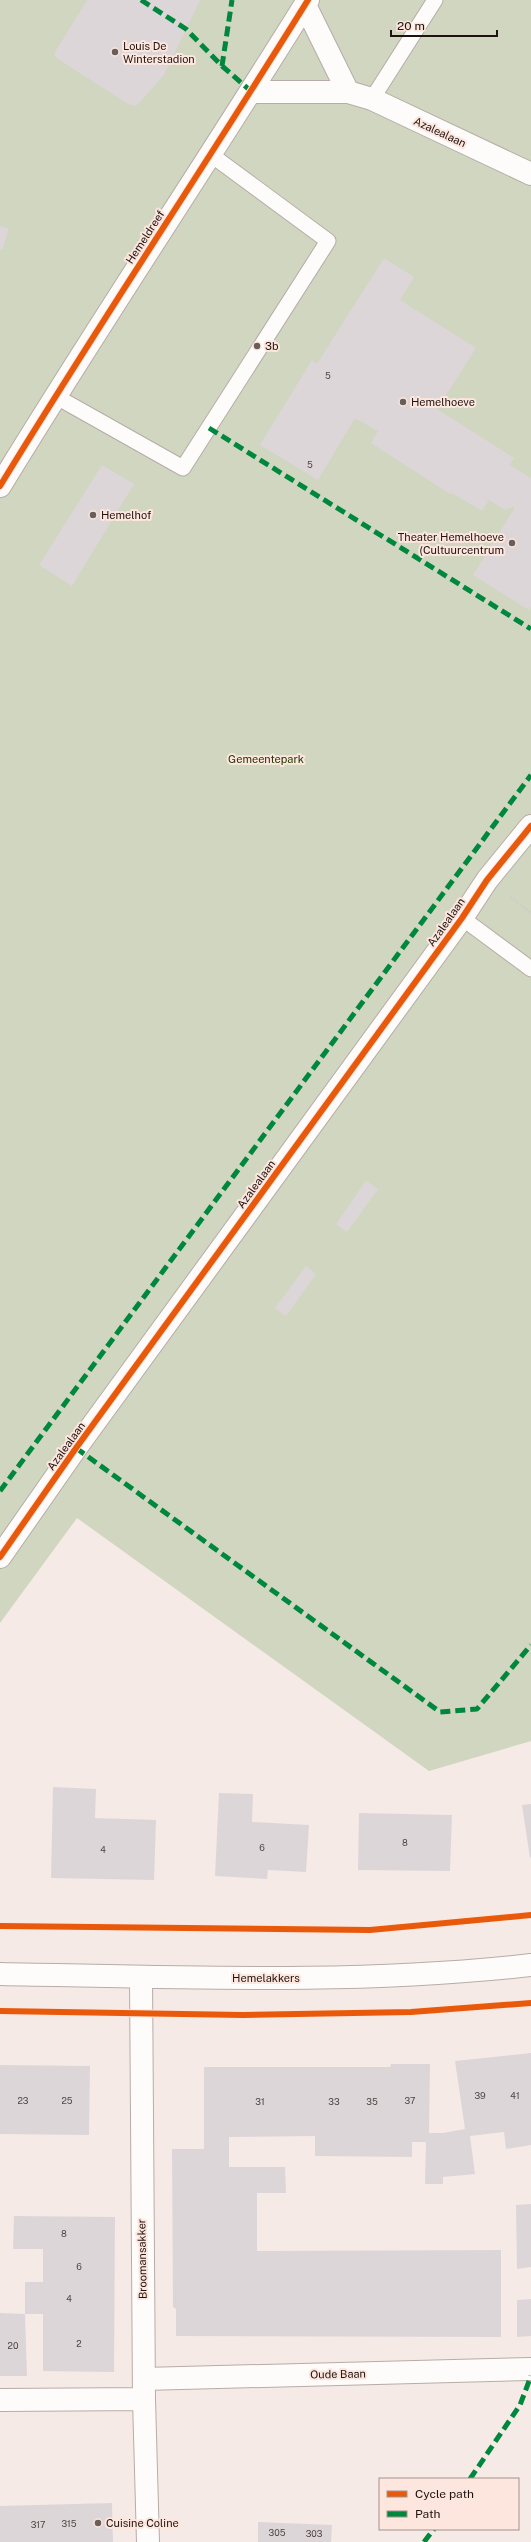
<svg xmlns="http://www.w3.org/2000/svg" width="531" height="2542" font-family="'Public Sans',sans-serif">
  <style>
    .green { fill: #d0d6bf }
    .building { fill: #ddd6d9 }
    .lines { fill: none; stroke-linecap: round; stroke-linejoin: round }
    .service-casing { stroke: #b7aca7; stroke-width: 17 }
    .minor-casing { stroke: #b7aca7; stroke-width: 24 }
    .path { stroke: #d1ccca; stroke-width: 2.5; stroke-dasharray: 2 2; stroke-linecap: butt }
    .service { stroke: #fefcfb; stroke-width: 15 }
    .minor { stroke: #fefcfb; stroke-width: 22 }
    .quiet { stroke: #00873e; stroke-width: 5; stroke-dasharray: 10 5; stroke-linecap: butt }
    .cycleway-casing { stroke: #fce6de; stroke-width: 8 }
    .cycleway { stroke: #e8590c; stroke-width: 6 }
    .poi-dot { fill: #6a5e5a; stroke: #fce6de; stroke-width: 1.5 }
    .labels { text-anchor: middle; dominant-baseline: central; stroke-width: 4; stroke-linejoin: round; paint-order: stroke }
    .number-label { font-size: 9px; fill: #504542 }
    .poi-label { font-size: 11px; fill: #1f130f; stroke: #fce6de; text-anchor: start }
    .street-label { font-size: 11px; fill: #1f130f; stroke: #fce6de }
    .park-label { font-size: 11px; fill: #213600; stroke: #fce6de }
  </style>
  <rect width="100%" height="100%" fill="#f5eae5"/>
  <path class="green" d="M0 0H531V1741L429 1771 77 1518 0 1623Z"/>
  <path class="building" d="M87 0H200L164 75 136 106 128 104 55 57V52Z
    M0 226 9 229 2 250 0 249Z
    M384 258 414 277 400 300 476 348 437 409 514 458 510 465 531 478V607L529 610 473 575 514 509 513 507 505 510 489 500 482 511 452 493 450 494 371 443 378 431 355 418 318 480 260 445 312 360 317 364Z
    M102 465 134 484 72 586 39 565Z
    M366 1181 378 1189 347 1232 336 1224Z
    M306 1266 316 1274 286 1316 275 1308Z
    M53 1787 96 1789 95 1818 156 1820 154 1880 51 1878Z
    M219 1793 253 1794 252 1822 309 1825 306 1872 268 1870 267 1879 215 1876Z
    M531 1804V1857L530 1858 522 1805Z
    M359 1813 452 1815 450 1871 358 1870Z
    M531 2053V2145L506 2149 504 2132 470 2136 475 2174 443 2177V2184H425L426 2142H412V2157L315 2156V2136L229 2137V2167H285L286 2193H257V2251L501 2250V2337L176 2336V2309L173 2307 172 2149H204V2067H390L391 2064H430L429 2133H443L465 2129 455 2061Z
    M0 2065 90 2066 89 2135 0 2134Z
    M531 2204V2267L517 2269 516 2205Z
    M14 2216 115 2217 114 2372 43 2371V2314H25L27 2376H0V2313L25 2314V2282H43V2249H13Z
    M531 2299V2336L517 2337V2300Z
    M112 2503 113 2542H0V2506Z
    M258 2522 332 2525 331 2542H258Z"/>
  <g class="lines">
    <defs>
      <path id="service" d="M372 99 435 0
        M55 396 183 468 328 241 210 154
        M462 918 531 969"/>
      <path id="minor" d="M305 5 348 92
        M252 92H348L372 99 531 174
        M0 486C100 322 207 163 308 0
        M0 1557 76 1448 462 918 487 880 531 826
        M0 1974C178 1977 354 1985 531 1965
        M141 1977 144 2399 148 2542
        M144 2379 531 2369
        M0 2400 144 2399"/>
    </defs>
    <use href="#service" class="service-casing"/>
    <use href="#minor" class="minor-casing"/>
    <path class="path" d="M510 897 531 913"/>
    <use href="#service" class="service"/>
    <use href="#minor" class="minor"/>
    <path class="quiet" d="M141 0 186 29 222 66 252 92
      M222 66 232 0
      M209 428 531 629
      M76 1448 440 1712 477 1709 531 1645
      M0 1491 531 775
      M470 2479 520 2405 531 2376
      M424 2542 434 2529"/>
    <defs>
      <path id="cycleway" d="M0 486C100 322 207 163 308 0
        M0 1557 76 1448 462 918 487 880 531 826
        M0 1926 370 1930 531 1915
        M0 2011 243 2015 411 2012 531 2003"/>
    </defs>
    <use href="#cycleway" class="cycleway-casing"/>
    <use href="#cycleway" class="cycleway"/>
  </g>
  <g class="poi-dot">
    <circle cx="115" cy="52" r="4"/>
    <circle cx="257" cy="346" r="4"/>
    <circle cx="403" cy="402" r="4"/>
    <circle cx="93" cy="515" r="4"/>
    <circle cx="512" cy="543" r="4"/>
    <circle cx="98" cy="2523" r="4"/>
  </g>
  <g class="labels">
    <g class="number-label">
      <text x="328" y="375">5</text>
      <text x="310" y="464">5</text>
      <text x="405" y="1842">8</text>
      <text x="262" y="1847">6</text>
      <text x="103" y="1849">4</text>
      <text x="480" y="2095">39</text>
      <text x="515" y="2095">41</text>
      <text x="23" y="2100">23</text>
      <text x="67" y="2100">25</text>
      <text x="410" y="2100">37</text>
      <text x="260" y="2101">31</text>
      <text x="334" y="2101">33</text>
      <text x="372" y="2101">35</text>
      <text x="64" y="2233">8</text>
      <text x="79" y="2266">6</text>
      <text x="69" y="2298">4</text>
      <text x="79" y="2343">2</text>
      <text x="13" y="2345">20</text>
      <text x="69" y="2523">315</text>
      <text x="38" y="2524">317</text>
      <text x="277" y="2532">305</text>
      <text x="314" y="2533">303</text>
    </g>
    <g class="poi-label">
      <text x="123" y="46">Louis De<tspan x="123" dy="13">Winterstadion</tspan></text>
      <text x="265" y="346">3b</text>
      <text x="411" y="402">Hemelhoeve</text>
      <text x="101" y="515">Hemelhof</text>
      <text x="504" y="537" text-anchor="end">Theater Hemelhoeve<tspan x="504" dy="13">(Cultuurcentrum</tspan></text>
      <text x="106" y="2523">Cuisine Coline</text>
    </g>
    <g class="street-label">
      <text transform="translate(440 132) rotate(25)">Azalealaan</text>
      <text transform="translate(145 237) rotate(-57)">Hemeldreef</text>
      <text transform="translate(446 922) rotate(-55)">Azalealaan</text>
      <text transform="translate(256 1184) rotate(-54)">Azalealaan</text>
      <text transform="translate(66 1446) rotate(-54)">Azalealaan</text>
      <text x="266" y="1978">Hemelakkers</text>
      <text transform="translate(142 2259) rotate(-91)">Broomansakker</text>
      <text transform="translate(338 2374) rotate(-1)">Oude Baan</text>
    </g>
    <g class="park-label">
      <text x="266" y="759">Gemeentepark</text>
    </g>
  </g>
  <rect x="379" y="2478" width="140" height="52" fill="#fce6de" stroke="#a4928b"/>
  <rect x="387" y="2491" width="20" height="6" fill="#e8590c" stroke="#a4928b"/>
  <text x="415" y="2498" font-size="12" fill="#1f130f">Cycle path</text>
  <rect x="387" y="2511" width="20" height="6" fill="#00873e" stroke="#a4928b"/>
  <text x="415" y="2518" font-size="12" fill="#1f130f">Path</text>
  <path d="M391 30v6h106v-6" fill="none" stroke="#1f130f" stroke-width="2"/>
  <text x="397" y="30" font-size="12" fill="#1f130f" stroke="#fce6de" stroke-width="3" paint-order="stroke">20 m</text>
</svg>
